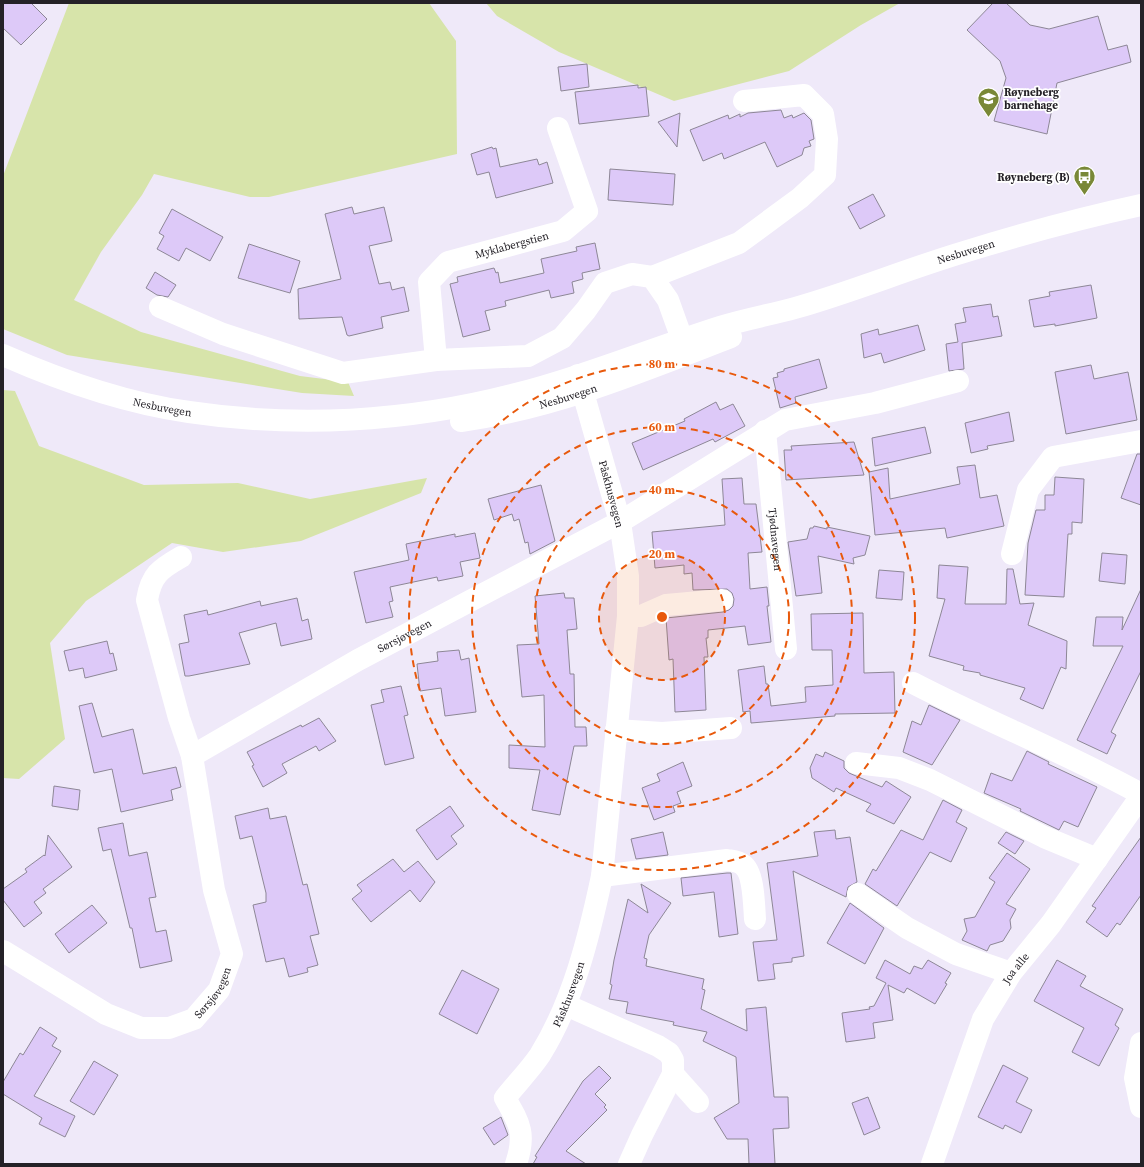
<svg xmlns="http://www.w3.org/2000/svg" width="1144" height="1167" font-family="'Source Serif 4',serif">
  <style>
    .green { fill: #d7e4aa }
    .building { fill: #ddc9f8; stroke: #8d8796 }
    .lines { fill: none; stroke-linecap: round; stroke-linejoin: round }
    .minor { stroke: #fff; stroke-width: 22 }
    .major { stroke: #fff; stroke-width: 22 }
    .ring { fill: none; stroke: #e8590c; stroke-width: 2; stroke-dasharray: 7 5 }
    .labels { text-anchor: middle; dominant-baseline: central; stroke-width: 3.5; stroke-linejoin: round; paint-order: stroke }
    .poi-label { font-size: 11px; font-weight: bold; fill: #242127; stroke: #fff; text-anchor: start }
    .street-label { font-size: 11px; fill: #242127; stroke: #fff }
    .centre { fill: #e8590c; stroke: #fff; stroke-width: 2 }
    .ring-label { font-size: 12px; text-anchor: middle; font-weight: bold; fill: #e8590c; stroke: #fff; stroke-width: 3.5; stroke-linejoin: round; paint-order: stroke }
  </style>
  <rect width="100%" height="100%" fill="#efe9f9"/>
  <path class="green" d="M69 3H429L456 41 457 154 269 197H250L154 174 142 195 101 252 74 300 141 332 300 376 348 382 354 396 302 393 67 355 3 329V176Z
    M486 3H900L861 25 789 71 674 101 559 52 497 16Z
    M3 390 15 391 39 446 144 485 238 483 310 499 427 478 421 493 301 541 223 552 172 543 86 601 50 643 65 739 19 779 3 778Z"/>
  <path class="building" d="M3 3H31L47 19 21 45 3 28Z
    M993 3H1006L1030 25 1049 29 1098 16 1108 50 1127 45 1131 62 1057 83 1047 134 994 121 1006 78 1000 61 967 30Z
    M587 64 589 87 561 91 558 67Z
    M638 85V88L646 87 649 116 579 124 575 92Z
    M781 110 784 118 792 115 793 118 804 113 811 120 814 139 809 141 811 146 804 148 802 155 777 167 765 142 724 159 722 153 703 161 690 130 728 115 729 119 740 114V117L748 113Z
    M680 113 677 147 658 122Z
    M492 147 493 149 496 148 500 167 537 159 539 165 547 162 553 183 496 198 489 172 477 175 471 154Z
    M610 169 675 174 673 205 608 200Z
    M873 194 885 216 860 229 848 207Z
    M352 207 354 214 384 207 392 241 369 246 379 284 390 282 392 290 404 287 409 311 381 317 383 328 349 336 347 335 342 317 299 319 298 289 341 279 325 214Z
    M172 209 223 237 210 261 186 248 179 261 157 249 164 236 159 233Z
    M595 243 600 269 582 273 583 279 572 282 574 293 551 298 549 290 505 301 506 306 485 311 490 330 463 337 450 284 458 282 457 277 494 268 496 273 498 272 500 283 544 273 541 259 577 251 576 247Z
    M249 244 300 261 290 293 238 278Z
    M155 272 176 285 168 297 157 295 146 288Z
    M1091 285 1097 318 1055 326V324L1034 327 1029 300 1050 296 1049 292Z
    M991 304 993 317 998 316 1002 336 962 343 964 369 949 371 946 344 958 342 955 324 966 322 963 308Z
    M918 325 925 350 884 363 881 353 864 358 861 334 878 329 879 335Z
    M819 359 827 388 795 397 796 403 780 408 773 378 778 377 777 373 784 371V369Z
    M1091 365 1094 379 1128 372 1137 420 1066 434 1055 372Z
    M716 402 720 410 733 404 745 426 715 442 713 439 643 470 632 443 685 421 684 419Z
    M1009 412 1014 441 987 446 988 449 971 453 965 423Z
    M925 427 931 453 875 466 872 438Z
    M854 442 864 475 786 480 784 450H792L791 446Z
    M1137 454H1141V505L1121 498Z
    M975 465 980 498 997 495 1004 526 947 538 945 528 875 535 869 472 888 468 890 499 960 484 957 467Z
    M1055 477 1084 479 1082 523 1072 522V534H1068L1064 597 1025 595 1028 543 1036 510H1045V495H1054Z
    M742 478 744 504H756L762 552 748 553 750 589 767 587 769 606H767L771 642 748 645 745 626 708 630V638H706L708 657H704L706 710 675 712 673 659 669 660 666 618 723 612 729 610 733 606 734 599 732 593 727 589 693 590 692 573 684 574V565L655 568 652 532 725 525 722 479Z
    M541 485 555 541 530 554 528 542 525 543 519 519 514 521 512 514 494 520 488 499Z
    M814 526 827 529V527L870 536 865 555 853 558 854 564 818 556 822 593 796 596 788 542 807 539 810 528H813Z
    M475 533 480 558 460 562 463 576 438 581 437 577 390 587 393 601 389 602 393 617 366 623 354 572 409 560 406 544 455 534V537Z
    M1102 553 1127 555 1125 584 1099 581Z
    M939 565 968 567 965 604H1006L1007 569H1013L1020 604 1034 603 1028 625 1067 641 1066 669 1061 667 1043 709 1020 699 1025 688 980 675V673L963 670 964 666 929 656 945 599 937 598Z
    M879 570 904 572 902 600 876 598Z
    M1141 589V671L1111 732 1116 735 1107 754 1077 740 1123 646H1093L1096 617H1123L1122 630Z
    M564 593 565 598H574L577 629 567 630 570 674H574L575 727H586L587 746H574L560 815 532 810 540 770 509 768V745L545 747 544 695 522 697 517 645 539 644 535 596Z
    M297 598 302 621 308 619 312 639 281 646 276 623 239 633 250 664 189 676H185L179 644 189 642 184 615 207 610 208 615 260 601 261 606Z
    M863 613 864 673 894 672 895 713 835 714V716L751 723 750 711 743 712 738 670 764 666 766 684H768L771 706 806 702 805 687 833 685 832 650H812L811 614Z
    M107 641 110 654 113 653 117 670 85 678 83 668 69 671 64 651Z
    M459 650 461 660 469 658 476 712 445 716 441 688 420 691 417 664 438 661 437 652Z
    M401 686 408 715 404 716 414 758 385 765 371 705 384 702 381 690Z
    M92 703 102 737 133 729 143 774 176 767 181 787 171 790 173 800 121 812 112 769 94 773 79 706Z
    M929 705 960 720 932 765 903 752 912 721 921 725Z
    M319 718 336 741 319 751 316 746 282 764 287 773 263 787 252 766 254 765 247 752 301 725 302 727Z
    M1027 751 1049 762 1048 764 1097 787 1078 827 1064 821 1059 830 1020 811 1021 809 984 793 991 773 1012 781Z
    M825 752 844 761V768L849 773 882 787 886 781 911 797 894 824 866 811 871 804 836 788 834 792 812 778 810 768 816 754 823 757Z
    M683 762 692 786 677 792 681 803 673 806 675 812 654 820 642 788 660 781 657 774Z
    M54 786 80 790 78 810 52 806Z
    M943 800 962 810 956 822 967 828 951 862 930 852 897 906 865 884 873 869 876 871 901 830 923 840Z
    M450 806 464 826 451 836 457 844 437 860 416 830Z
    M268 808 270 819 286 816 303 885 307 884 319 934 310 936 318 965 307 968 308 972 289 977 284 958 266 962 253 905 266 902V893L252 836 240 839 235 816Z
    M123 823 129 856 147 852 156 897 149 898 156 932 166 930 172 961 140 968 132 928H130L111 849 103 851 98 828Z
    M835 830 836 839 850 837 857 882 848 887 846 897 793 871 804 956 792 958V962L773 964 775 979 758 981 753 942 777 940 767 863 818 856 814 832Z
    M663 832 668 855 636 859 631 839Z
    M1006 832 1024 841 1015 854 998 843Z
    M48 835 72 867 43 889 46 893 34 902 42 913 24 927 3 900V889L27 872 25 869 44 855 45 856Z
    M1141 837V895L1120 925 1117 923 1107 937 1086 922 1096 908 1092 906Z
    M1007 853 1030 869 1006 904 1016 909 1010 920 1011 928 1003 941 990 945 987 951 962 940 967 931 964 919 975 917 995 882 989 878Z
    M393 859 404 872 418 861 435 882 420 902 410 890 371 922 352 899 362 891 357 885Z
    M727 873H731L738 934 719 937 714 892 683 896 681 878Z
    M641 884 671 903 649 935 644 958 647 959 646 966 704 979 702 989 705 990 701 1009 747 1031 746 1009 766 1007 774 1097H788L789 1128 773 1129 775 1164H749L748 1139H727L714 1118 739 1103 736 1057 703 1041 707 1032 673 1025 674 1022 626 1013 628 1002 609 999 612 985 610 984 614 960 628 899 648 913Z
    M850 903 884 928 865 964 827 943Z
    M92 905 107 923 69 953 55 934Z
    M885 960 910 974 914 966 922 969 928 960 951 973 945 983 947 984 935 1004 907 988 904 993 888 985 893 1020 873 1023 875 1038 846 1042 842 1013 870 1009 869 1007 874 1006 886 983 876 978Z
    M1057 960 1086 976 1080 986 1123 1009 1115 1025 1119 1028 1099 1066 1072 1052 1084 1028 1034 1001Z
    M462 970 499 989 477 1034 439 1014Z
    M40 1027 57 1038 52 1046 61 1051 34 1096 75 1116 65 1137 39 1124 42 1118 3 1094V1082L20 1053 23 1055Z
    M94 1061 118 1075 94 1115 70 1101Z
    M1003 1065 1028 1078 1016 1102 1032 1110 1021 1133 1005 1125 1003 1129 978 1117Z
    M599 1066 611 1078 595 1094 606 1105 604 1107 607 1110 566 1151 586 1164H533L537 1157 535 1156 583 1081Z
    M868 1097 880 1128 864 1135 852 1103Z
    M501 1117 508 1135 494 1145 483 1128Z"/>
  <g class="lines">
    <g class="minor">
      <path d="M652 277 739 243 800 198 825 175 827 139 823 114 804 95 744 101"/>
      <path d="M160 307 223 334 343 373 436 360 528 356 562 338 586 310 605 283 632 274 652 277 668 300 682 339"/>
      <path id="s1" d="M436 360 429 282 448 262 563 231 587 211 558 128"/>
      <path id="s2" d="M765 431 786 649"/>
      <path d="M1012 554 1028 490 1053 457 1141 441"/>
      <path d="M181 557C160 569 151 575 147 600L179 718 192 756"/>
      <path d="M628 616H641L666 605 722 600"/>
      <path d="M913 683C988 722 1067 753 1141 794"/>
      <path d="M616 730 662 733 731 728"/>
      <path d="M856 763 899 768 930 780 1044 837 1097 859"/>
      <path d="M602 876 727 860C733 861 738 861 743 865 754 873 754 906 755 919"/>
      <path d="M858 894 907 928 956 954 1011 973"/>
      <path id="s3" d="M3 951 106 1014 141 1028H169L194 1019 219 990 232 954 214 890 192 756 358 660 620 522 785 420 875 403 958 381"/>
      <path d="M566 1005 658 1046 669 1053 673 1060V1074L642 1135 629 1164"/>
      <path d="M1141 1043 1135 1078 1141 1107"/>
      <path d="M673 1074 698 1102"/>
      <path id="s4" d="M516 1164C526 1134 520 1124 505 1098 516 1084 530 1070 540 1055 573 1002 589 937 602 876L628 616V576L620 522 578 375"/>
      <path id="s5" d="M932 1164 983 1019 1011 973 1051 924 1141 796"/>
    </g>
    <g class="major">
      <path id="s6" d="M3 355C62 381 125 403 189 412 296 428 407 422 512 395 583 377 651 349 720 327 745 319 770 315 795 308 852 292 907 269 964 252 1022 234 1081 218 1141 205"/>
      <path id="s7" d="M461 421C555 408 643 371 731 337"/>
    </g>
  </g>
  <circle cx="662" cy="617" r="63" fill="#e8590c" fill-opacity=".12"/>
  <g class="ring">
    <circle cx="662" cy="617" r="63"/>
    <circle cx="662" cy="617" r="127"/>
    <circle cx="662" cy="617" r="190"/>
    <circle cx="662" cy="617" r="253"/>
  </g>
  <defs>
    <symbol id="school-pin" viewBox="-11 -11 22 30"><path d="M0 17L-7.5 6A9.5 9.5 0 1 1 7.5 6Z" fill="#798837" stroke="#fff"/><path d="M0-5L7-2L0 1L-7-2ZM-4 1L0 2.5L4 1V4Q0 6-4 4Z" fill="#fff"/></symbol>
    <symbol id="bus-pin" viewBox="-11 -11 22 30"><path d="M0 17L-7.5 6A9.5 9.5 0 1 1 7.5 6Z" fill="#798837" stroke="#fff"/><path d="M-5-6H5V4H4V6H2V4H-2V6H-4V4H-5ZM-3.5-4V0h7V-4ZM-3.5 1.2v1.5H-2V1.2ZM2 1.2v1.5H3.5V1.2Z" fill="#fff"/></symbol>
  </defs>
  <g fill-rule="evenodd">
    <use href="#school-pin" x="976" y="86" width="25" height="34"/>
    <use href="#bus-pin" x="1072" y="164" width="25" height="34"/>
  </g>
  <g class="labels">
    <g class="poi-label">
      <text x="1004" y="92">Røyneberg<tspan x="1004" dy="13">barnehage</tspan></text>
      <text x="1070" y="177" text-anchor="end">Røyneberg (B)</text>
    </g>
    <g class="street-label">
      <text stroke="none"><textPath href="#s1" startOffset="172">Myklabergstien</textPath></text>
      <text stroke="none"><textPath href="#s6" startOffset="997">Nesbuvegen</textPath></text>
      <text stroke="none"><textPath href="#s7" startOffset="110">Nesbuvegen</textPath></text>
      <text stroke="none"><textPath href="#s6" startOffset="168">Nesbuvegen</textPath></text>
      <text transform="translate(611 494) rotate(75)">Påskhusvegen</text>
      <text stroke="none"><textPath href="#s2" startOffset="109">Tjødnavegen</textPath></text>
      <text stroke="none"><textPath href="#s3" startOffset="736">Sørsjøvegen</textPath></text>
      <text stroke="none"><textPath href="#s5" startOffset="214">Joa alle</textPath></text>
      <text stroke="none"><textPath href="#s3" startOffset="246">Sørsjøvegen</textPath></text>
      <text stroke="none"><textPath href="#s4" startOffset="193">Påskhusvegen</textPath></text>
    </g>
  </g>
  <circle cx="662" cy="617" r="6" class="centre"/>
  <g class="ring-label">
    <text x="662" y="368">80 m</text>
    <text x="662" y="431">60 m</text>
    <text x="662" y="494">40 m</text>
    <text x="662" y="558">20 m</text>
  </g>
  <rect width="1144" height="1167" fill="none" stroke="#242127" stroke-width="8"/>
</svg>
